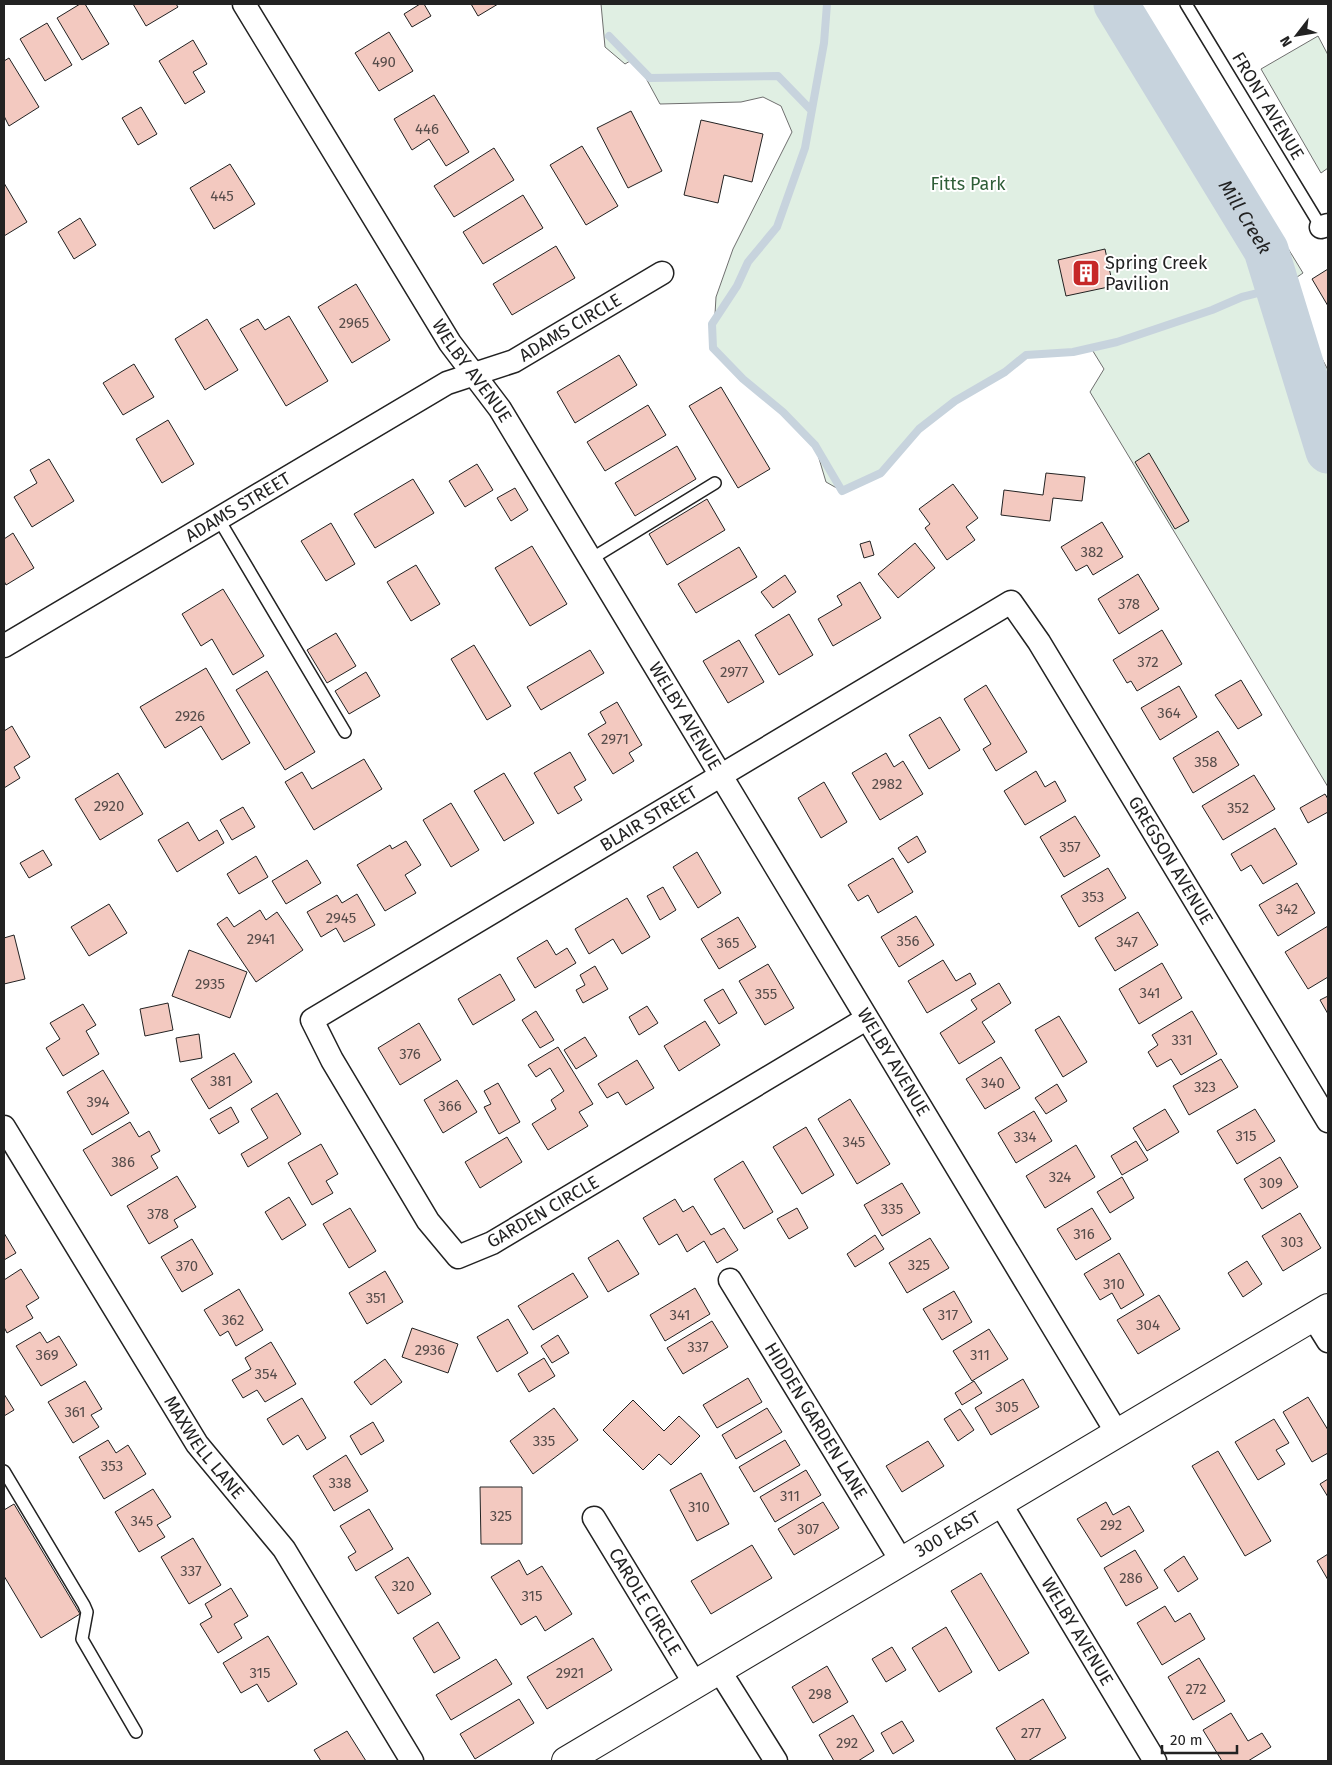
<svg xmlns="http://www.w3.org/2000/svg" width="1332" height="1765" font-family="'Fira Sans',sans-serif">
  <style>
    .green { fill: #e0efe3; stroke: #6f6f6f }
    .lines { fill: none; stroke-linecap: round; stroke-linejoin: round }
    .stream { stroke: #c7d3dd; stroke-width: 8 }
    .river { stroke: #c7d3dd; stroke-width: 45 }
    .building { fill: #f3c9c0; stroke: #222 }
    .service-casing { stroke: #222; stroke-width: 14 }
    .minor-casing { stroke: #222; stroke-width: 25 }
    .tertiary-casing { stroke: #222; stroke-width: 30 }
    .service { stroke: #fff; stroke-width: 11 }
    .minor { stroke: #fff; stroke-width: 22 }
    .tertiary { stroke: #fff; stroke-width: 28 }
    .labels { text-anchor: middle; dominant-baseline: central; stroke-width: 4; stroke-linejoin: round; paint-order: stroke }
    .number-label { font-size: 15px; fill: #564c4a }
    .street-label { font-size: 18px; fill: #222; stroke: #fff }
    .park-label { font-size: 18px; fill: #2f5e38; stroke: #fff }
    .poi-label { font-size: 18px; fill: #222; stroke: #fff; text-anchor: start }
    .water-label { font-size: 19px; font-style: italic; fill: #222; stroke: #fff }
  </style>
  <rect width="100%" height="100%" fill="#fff"/>
  <path class="green" d="M601 4H1139L1303 273 1284 286 1328 370V787L1090 392 1104 369 1091 348 1026 355 919 429 881 473 842 491 826 482 815 445 783 412 743 379 713 348 716 297 733 249 792 132 781 106 763 97 741 102 660 104 635 58 625 64 605 47Z
    M1318 36 1328 55V168L1321 173 1261 69Z"/>
  <g class="lines">
    <path class="stream" d="M827 4 824 43 805 148 777 227 748 262 737 286 712 324 713 348 743 379 783 412 815 445 842 491 881 473 919 429 955 401 1005 372 1026 355 1073 352 1117 342 1212 310 1242 297 1278 288
      M609 36 650 78 778 76 811 110"/>
    <path class="river" id="s1" d="M1116 4 1266 250 1328 451"/>
  </g>
  <path class="building" d="M80 4H85L109 44 82 60 57 18Z
    M133 4H176L178 7 146 26Z
    M420 4H424L431 16 412 27 404 14Z
    M471 4H498L478 16Z
    M47 23 72 65 45 81 20 39Z
    M389 32 413 71 379 91 355 53Z
    M193 40 207 64 193 72 205 92 185 104 159 61Z
    M9 58 39 107 9 126 4 116V61Z
    M434 95 469 152 446 166 429 139 412 150 394 119Z
    M141 107 157 134 138 145 122 118Z
    M631 111 662 171 628 188 597 128Z
    M701 120 763 134 752 182 724 175 718 203 684 195Z
    M582 146 618 206 586 225 550 165Z
    M494 148 514 180 454 217 434 186Z
    M230 164 255 204 214 229 190 188Z
    M4 183 27 222 4 236Z
    M523 195 543 228 483 264 463 232Z
    M80 218 96 245 74 259 58 232Z
    M556 246 575 278 512 315 493 284Z
    M1105 249 1113 286 1066 296 1058 260Z
    M1328 269V306L1312 279Z
    M356 284 390 340 352 363 318 307Z
    M289 316 328 381 286 406 240 329 258 319 265 330Z
    M207 319 238 370 205 390 175 339Z
    M619 355 637 385 575 423 557 392Z
    M134 364 154 397 123 415 103 383Z
    M721 387 770 469 738 488 689 406Z
    M648 405 666 435 605 471 587 442Z
    M168 420 194 464 162 483 136 439Z
    M677 446 696 479 635 516 615 483Z
    M1149 453 1189 521 1175 529 1135 462Z
    M49 459 74 501 32 527 14 497 37 483 30 470Z
    M477 464 493 490 465 507 449 481Z
    M1046 473 1085 477 1082 501 1053 498 1050 521 1001 515 1004 490 1043 495Z
    M413 479 434 513 375 548 354 514Z
    M953 484 978 518 966 527 975 540 947 560 925 528 930 524 919 509Z
    M515 488 528 510 511 521 497 498Z
    M707 499 725 530 667 565 649 534Z
    M1102 522 1123 557 1093 575 1087 565 1076 571 1061 547Z
    M331 523 355 564 326 581 301 541Z
    M13 533 34 568 6 585 4 581V539Z
    M870 541 874 555 864 558 860 544Z
    M915 543 935 568 898 598 878 574Z
    M532 546 567 604 530 626 495 568Z
    M739 547 757 577 696 613 678 584Z
    M416 565 440 604 411 621 387 582Z
    M1138 574 1159 609 1119 634 1098 599Z
    M785 575 796 592 773 608 761 592Z
    M860 582 881 618 833 646 818 619 842 605 837 596Z
    M223 589 264 656 233 675 212 639 201 646 182 614Z
    M789 614 813 655 779 675 755 635Z
    M1162 630 1182 664 1137 691 1131 681 1127 683 1113 660Z
    M336 633 356 666 327 683 307 650Z
    M739 640 764 682 728 703 703 661Z
    M474 645 511 706 487 720 451 659Z
    M590 650 604 673 541 710 527 687Z
    M206 668 250 743 222 760 201 726 165 748 140 707Z
    M267 671 315 752 285 770 236 690Z
    M366 672 380 696 349 714 335 691Z
    M1241 680 1262 715 1238 729 1215 695Z
    M986 685 1027 752 996 771 983 749 991 744 964 699Z
    M1179 686 1197 717 1160 740 1141 708Z
    M617 702 642 745 629 753 634 761 613 774 588 734 606 723 600 712Z
    M940 717 960 750 929 769 909 735Z
    M12 726 30 757 14 767 20 778 4 788V731Z
    M1218 731 1239 765 1193 793 1173 758Z
    M570 752 586 780 574 787 582 800 558 814 534 773Z
    M886 753 894 767 903 761 923 794 880 820 852 773Z
    M364 759 382 789 314 830 285 782 302 772 312 789Z
    M1036 771 1045 787 1055 781 1066 801 1025 825 1004 791Z
    M118 773 143 814 100 840 75 799Z
    M504 773 534 823 504 841 474 791Z
    M1254 775 1275 809 1223 840 1202 806Z
    M824 782 847 822 821 838 798 798Z
    M1325 794 1328 799V812L1308 823 1300 808Z
    M451 803 479 850 451 867 423 820Z
    M243 807 255 827 232 840 220 820Z
    M1075 816 1100 856 1064 877 1040 837Z
    M188 822 199 841 217 830 224 843 177 872 158 840Z
    M1275 828 1297 864 1263 884 1251 865 1241 871 1231 854Z
    M917 836 926 852 908 863 898 848Z
    M406 841 421 865 405 875 416 893 385 911 357 865 390 845 392 849Z
    M43 850 52 865 29 878 20 863Z
    M697 852 721 893 698 908 673 867Z
    M256 856 268 877 239 894 227 874Z
    M893 858 913 892 878 913 868 895 858 901 848 885Z
    M307 860 321 883 286 904 272 881Z
    M1108 868 1126 898 1079 927 1061 896Z
    M1297 883 1315 913 1278 936 1259 905Z
    M663 887 676 910 660 920 647 896Z
    M357 894 375 925 344 942 336 928 321 937 307 912 337 895 342 903Z
    M627 898 650 937 622 954 613 939 589 954 575 929Z
    M109 904 127 933 89 956 71 927Z
    M260 910 266 920 277 912 303 950 256 982 217 924 227 917 234 927Z
    M1138 912 1158 945 1115 971 1095 938Z
    M916 916 934 945 899 967 881 937Z
    M738 917 756 947 719 969 701 939Z
    M1328 926V977L1308 989 1285 952Z
    M14 935 25 979 4 984V938Z
    M547 940 556 955 567 948 576 963 535 988 517 958Z
    M189 950 247 972 230 1018 172 996Z
    M943 960 956 981 970 973 976 984 927 1013 908 981Z
    M1162 963 1182 998 1139 1024 1119 989Z
    M768 964 794 1008 765 1025 739 981Z
    M595 966 608 989 583 1003 576 990 585 985 580 975Z
    M500 974 515 1000 473 1025 458 999Z
    M999 983 1011 1003 982 1022 995 1042 959 1064 940 1033 977 1009 971 1000Z
    M723 989 737 1013 719 1024 704 1000Z
    M1328 996V1014L1320 1000Z
    M168 1003 173 1030 145 1036 140 1009Z
    M83 1004 96 1025 86 1031 99 1054 63 1076 46 1048 60 1039 50 1023Z
    M647 1006 658 1023 639 1035 629 1017Z
    M536 1011 554 1040 540 1048 522 1020Z
    M1192 1011 1217 1054 1181 1075 1171 1059 1157 1067 1148 1052 1158 1045 1152 1035Z
    M1059 1016 1087 1062 1063 1077 1035 1030Z
    M705 1021 720 1045 679 1071 664 1046Z
    M419 1023 441 1060 400 1085 378 1048Z
    M199 1034 202 1058 180 1062 176 1038Z
    M585 1037 597 1056 576 1069 564 1050Z
    M558 1047 593 1104 579 1112 588 1126 548 1150 532 1124 556 1109 551 1100 564 1091 550 1068 536 1077 528 1065Z
    M234 1053 252 1082 209 1109 191 1079Z
    M1001 1057 1020 1088 985 1109 966 1079Z
    M1221 1059 1238 1087 1189 1115 1173 1086Z
    M637 1060 654 1088 626 1105 618 1092 607 1098 598 1084Z
    M103 1070 129 1113 92 1135 67 1092Z
    M457 1080 477 1112 443 1133 424 1100Z
    M498 1083 520 1122 499 1134 484 1107 491 1104 484 1091Z
    M1057 1084 1067 1101 1046 1114 1035 1098Z
    M277 1093 301 1134 248 1167 241 1154 268 1138 251 1109Z
    M850 1099 890 1164 857 1184 818 1119Z
    M231 1107 239 1122 219 1134 210 1119Z
    M1165 1109 1179 1132 1147 1151 1133 1128Z
    M1255 1109 1275 1141 1237 1164 1217 1131Z
    M1034 1111 1052 1141 1016 1163 998 1133Z
    M130 1122 139 1137 149 1131 160 1151 151 1156 158 1168 111 1196 83 1150Z
    M806 1127 834 1175 802 1194 773 1147Z
    M507 1137 522 1162 480 1188 465 1162Z
    M1136 1141 1148 1160 1122 1175 1111 1156Z
    M321 1144 338 1174 326 1181 333 1193 312 1205 288 1163Z
    M1076 1145 1095 1177 1045 1208 1026 1176Z
    M1280 1157 1298 1187 1262 1209 1244 1179Z
    M743 1161 773 1212 744 1229 714 1179Z
    M177 1176 196 1207 174 1220 178 1227 149 1244 127 1206Z
    M1122 1177 1134 1198 1110 1213 1097 1192Z
    M902 1183 920 1213 882 1236 864 1205Z
    M289 1197 306 1225 282 1240 265 1212Z
    M675 1199 683 1212 693 1206 711 1235 724 1228 738 1250 717 1263 704 1241 687 1252 677 1234 659 1245 643 1218Z
    M350 1208 376 1251 349 1268 323 1224Z
    M797 1208 808 1228 789 1239 777 1219Z
    M1092 1208 1111 1239 1076 1260 1057 1229Z
    M1300 1213 1321 1248 1283 1271 1262 1236Z
    M4 1233 16 1253 4 1260Z
    M875 1235 884 1249 855 1267 847 1254Z
    M930 1238 949 1268 907 1293 889 1263Z
    M192 1239 213 1274 182 1292 161 1257Z
    M618 1240 639 1274 608 1292 588 1258Z
    M1119 1253 1144 1295 1121 1309 1112 1293 1100 1300 1084 1274Z
    M1247 1261 1262 1284 1243 1297 1228 1273Z
    M21 1269 39 1298 26 1306 33 1318 7 1333 4 1327V1280Z
    M385 1271 403 1302 367 1324 349 1293Z
    M573 1273 588 1297 533 1330 518 1306Z
    M695 1288 710 1314 665 1341 650 1315Z
    M239 1289 263 1330 236 1346 228 1331 220 1336 204 1310Z
    M954 1291 972 1322 942 1340 923 1309Z
    M1159 1295 1180 1329 1138 1354 1117 1320Z
    M508 1319 528 1353 497 1372 477 1337Z
    M712 1321 728 1347 683 1374 667 1348Z
    M412 1328 458 1344 448 1373 402 1357Z
    M989 1329 1008 1359 972 1381 953 1351Z
    M40 1332 47 1343 59 1336 77 1365 41 1386 16 1346Z
    M558 1335 569 1353 552 1363 541 1346Z
    M271 1342 296 1384 265 1402 257 1390 243 1398 232 1380 251 1369 245 1358Z
    M544 1358 555 1376 529 1392 518 1374Z
    M385 1359 402 1382 371 1405 354 1382Z
    M748 1378 762 1402 717 1428 703 1405Z
    M1023 1379 1039 1407 991 1435 975 1408Z
    M85 1381 102 1409 91 1415 99 1427 73 1443 48 1402Z
    M974 1381 982 1393 962 1405 955 1393Z
    M4 1394 14 1410 4 1416Z
    M1308 1397 1328 1430V1453L1312 1462 1283 1412Z
    M302 1398 326 1438 307 1450 298 1435 283 1445 267 1419Z
    M633 1400 664 1431 679 1416 700 1436 671 1465 659 1454 643 1470 603 1430Z
    M554 1408 578 1440 533 1474 510 1441Z
    M767 1408 782 1432 736 1459 722 1435Z
    M960 1409 974 1430 958 1441 944 1419Z
    M1274 1419 1289 1443 1276 1450 1285 1464 1258 1480 1235 1442Z
    M373 1422 384 1441 361 1455 350 1436Z
    M108 1440 116 1453 128 1445 146 1474 104 1499 79 1457Z
    M785 1440 800 1465 754 1492 739 1467Z
    M928 1441 944 1466 902 1492 886 1466Z
    M1218 1451 1271 1541 1245 1556 1192 1466Z
    M346 1455 368 1491 334 1511 313 1476Z
    M806 1470 821 1495 775 1522 760 1497Z
    M701 1473 729 1524 697 1541 670 1490Z
    M1328 1479V1497L1320 1484Z
    M480 1487H522V1544H481Z
    M153 1489 171 1517 157 1525 165 1537 139 1552 115 1512Z
    M823 1502 839 1528 794 1555 778 1529Z
    M1106 1502 1113 1515 1129 1506 1144 1531 1101 1557 1077 1519Z
    M14 1504 80 1614 41 1638 4 1576V1510Z
    M369 1509 393 1549 356 1571 348 1557 356 1552 340 1526Z
    M193 1538 221 1585 189 1604 161 1557Z
    M752 1545 772 1578 711 1614 691 1581Z
    M1135 1550 1158 1588 1126 1606 1104 1568Z
    M1328 1554V1580L1317 1561Z
    M1184 1556 1198 1579 1178 1592 1164 1570Z
    M408 1557 431 1594 398 1614 375 1577Z
    M519 1560 527 1575 542 1566 572 1614 545 1631 536 1616 521 1625 491 1577Z
    M981 1573 1029 1653 999 1671 951 1591Z
    M231 1588 248 1616 234 1624 242 1638 218 1653 200 1624 212 1617 205 1604Z
    M1165 1606 1175 1622 1190 1613 1205 1639 1162 1665 1137 1623Z
    M438 1622 460 1658 434 1673 413 1638Z
    M946 1627 972 1672 939 1692 912 1648Z
    M268 1636 297 1684 268 1702 257 1684 241 1693 223 1663Z
    M593 1638 612 1670 547 1709 527 1677Z
    M892 1647 906 1670 886 1682 872 1659Z
    M1199 1658 1225 1701 1193 1720 1168 1677Z
    M496 1659 512 1684 451 1720 436 1695Z
    M827 1666 848 1702 813 1723 792 1687Z
    M519 1699 534 1723 475 1759 460 1734Z
    M1043 1699 1066 1738 1028 1761H1016L996 1728Z
    M1231 1713 1248 1741 1262 1733 1271 1747 1248 1761H1222L1203 1730Z
    M853 1715 874 1751 858 1761H834L819 1735Z
    M902 1721 914 1741 893 1754 881 1733Z
    M347 1731 366 1761H321L314 1750Z"/>
  <g class="lines">
    <defs>
      <path id="service" d="M1186 4 1321 227
        M218 518 345 732
        M591 559 715 483
        M4 1471 84 1605 87 1612 82 1639 136 1732"/>
      <g id="minor">
        <path id="s2" d="M244 4 450 343 500 409 1117 1433"/>
        <path d="M1321 227 1328 225"/>
        <path id="s3" d="M4 646 447 383 514 361 662 273"/>
        <path id="s4" d="M866 1019 492 1243 458 1257 428 1221 332 1060 312 1020 1011 602 1039 642 1328 1121"/>
        <path id="s5" d="M4 1127 197 1444 284 1549 412 1761"/>
        <path id="s6" d="M730 1280 902 1562"/>
        <path d="M1313 1317 1328 1341"/>
        <path id="s7" d="M1000 1503 1155 1761"/>
        <path id="s8" d="M594 1518 695 1684"/>
        <path d="M719 1670 776 1761"/>
      </g>
      <g id="tertiary">
        <path id="s9" d="M566 1761 1328 1308"/>
      </g>
    </defs>
    <use href="#service" class="service-casing"/>
    <use href="#minor" class="minor-casing"/>
    <use href="#tertiary" class="tertiary-casing"/>
    <use href="#service" class="service"/>
    <use href="#minor" class="minor"/>
    <use href="#tertiary" class="tertiary"/>
  </g>
  <defs>
    <symbol id="building-square" viewBox="-11 -11 22 22"><rect x="-9" y="-9" width="18" height="18" rx="4" fill="#c62828" stroke="#fff"/><path d="M-4-6H4V6H1V3H-1V6H-4ZM-2.5-4.3h1.7v1.8h-1.7ZM.8-4.3h1.7v1.8H.8ZM-2.5-1h1.7V.8h-1.7ZM.8-1h1.7V.8H.8Z" fill="#fff"/></symbol>
  </defs>
  <g fill-rule="evenodd">
    <use href="#building-square" x="1070" y="257" width="32" height="32"/>
  </g>
  <g class="labels">
    <g class="number-label">
      <text x="384" y="62">490</text>
      <text x="427" y="129">446</text>
      <text x="222" y="196">445</text>
      <text x="354" y="323">2965</text>
      <text x="1092" y="552">382</text>
      <text x="1129" y="604">378</text>
      <text x="1148" y="662">372</text>
      <text x="734" y="672">2977</text>
      <text x="1169" y="713">364</text>
      <text x="190" y="716">2926</text>
      <text x="615" y="739">2971</text>
      <text x="1206" y="762">358</text>
      <text x="887" y="784">2982</text>
      <text x="109" y="806">2920</text>
      <text x="1238" y="808">352</text>
      <text x="1070" y="847">357</text>
      <text x="1093" y="897">353</text>
      <text x="1287" y="909">342</text>
      <text x="341" y="918">2945</text>
      <text x="261" y="939">2941</text>
      <text x="908" y="941">356</text>
      <text x="1127" y="942">347</text>
      <text x="728" y="943">365</text>
      <text x="210" y="984">2935</text>
      <text x="1150" y="993">341</text>
      <text x="766" y="994">355</text>
      <text x="1182" y="1040">331</text>
      <text x="410" y="1054">376</text>
      <text x="221" y="1081">381</text>
      <text x="993" y="1083">340</text>
      <text x="1205" y="1087">323</text>
      <text x="98" y="1102">394</text>
      <text x="450" y="1106">366</text>
      <text x="1246" y="1136">315</text>
      <text x="1025" y="1137">334</text>
      <text x="854" y="1142">345</text>
      <text x="123" y="1162">386</text>
      <text x="1060" y="1177">324</text>
      <text x="1271" y="1183">309</text>
      <text x="892" y="1209">335</text>
      <text x="158" y="1214">378</text>
      <text x="1084" y="1234">316</text>
      <text x="1292" y="1242">303</text>
      <text x="919" y="1265">325</text>
      <text x="187" y="1266">370</text>
      <text x="1114" y="1284">310</text>
      <text x="376" y="1298">351</text>
      <text x="680" y="1315">341</text>
      <text x="948" y="1315">317</text>
      <text x="233" y="1320">362</text>
      <text x="1148" y="1325">304</text>
      <text x="698" y="1347">337</text>
      <text x="430" y="1350">2936</text>
      <text x="47" y="1355">369</text>
      <text x="980" y="1355">311</text>
      <text x="266" y="1374">354</text>
      <text x="1007" y="1407">305</text>
      <text x="75" y="1412">361</text>
      <text x="544" y="1441">335</text>
      <text x="112" y="1466">353</text>
      <text x="340" y="1483">338</text>
      <text x="790" y="1496">311</text>
      <text x="699" y="1507">310</text>
      <text x="501" y="1516">325</text>
      <text x="142" y="1521">345</text>
      <text x="1111" y="1525">292</text>
      <text x="808" y="1529">307</text>
      <text x="191" y="1571">337</text>
      <text x="1131" y="1578">286</text>
      <text x="403" y="1586">320</text>
      <text x="532" y="1596">315</text>
      <text x="260" y="1673">315</text>
      <text x="570" y="1673">2921</text>
      <text x="1196" y="1689">272</text>
      <text x="820" y="1694">298</text>
      <text x="1031" y="1733">277</text>
      <text x="847" y="1743">292</text>
    </g>
    <g class="street-label">
      <text transform="translate(1268 106) rotate(59)">FRONT AVENUE</text>
      <text stroke="none"><textPath href="#s3" startOffset="651">ADAMS CIRCLE</textPath></text>
      <text stroke="none"><textPath href="#s2" startOffset="432">WELBY AVENUE</textPath></text>
      <text stroke="none"><textPath href="#s3" startOffset="272">ADAMS STREET</textPath></text>
      <text stroke="none"><textPath href="#s2" startOffset="838">WELBY AVENUE</textPath></text>
      <text stroke="none"><textPath href="#s4" startOffset="1144">BLAIR STREET</textPath></text>
      <text stroke="none"><textPath href="#s4" startOffset="1870">GREGSON AVENUE</textPath></text>
      <text stroke="none"><textPath href="#s2" startOffset="1242">WELBY AVENUE</textPath></text>
      <text transform="translate(543 1212) rotate(-30)">GARDEN CIRCLE</text>
      <text stroke="none"><textPath href="#s6" startOffset="165">HIDDEN GARDEN LANE</textPath></text>
      <text stroke="none"><textPath href="#s5" startOffset="378">MAXWELL LANE</textPath></text>
      <text stroke="none"><textPath href="#s9" startOffset="444">300 EAST</textPath></text>
      <text stroke="none"><textPath href="#s8" startOffset="98">CAROLE CIRCLE</textPath></text>
      <text stroke="none"><textPath href="#s7" startOffset="150">WELBY AVENUE</textPath></text>
    </g>
    <g class="park-label">
      <text x="968" y="184">Fitts Park</text>
    </g>
    <g class="poi-label">
      <text x="1105" y="263">Spring Creek<tspan x="1105" dy="21">Pavilion</tspan></text>
    </g>
    <g class="water-label">
      <text stroke="none"><textPath href="#s1" startOffset="249">Mill Creek</textPath></text>
    </g>
  </g>
  <rect width="1332" height="1765" fill="none" stroke="#222222" stroke-width="10"/>
  <g transform="translate(1297 35) rotate(239)" stroke="#ffffff" stroke-width="4" paint-order="stroke">
  <path d="M0-4L9 19L0 12L-9 19Z" fill="#222222"/>
  <text y="-8" font-size="14" font-weight="bold" text-anchor="middle" fill="#222222">N</text>
  </g>
  <path d="M1162 1745v8h75v-8" fill="none" stroke="#222222" stroke-width="2.5"/>
  <text x="1170" y="1745" font-size="15" fill="#222222" stroke="#ffffff" stroke-width="4" paint-order="stroke">20 m</text>
</svg>
